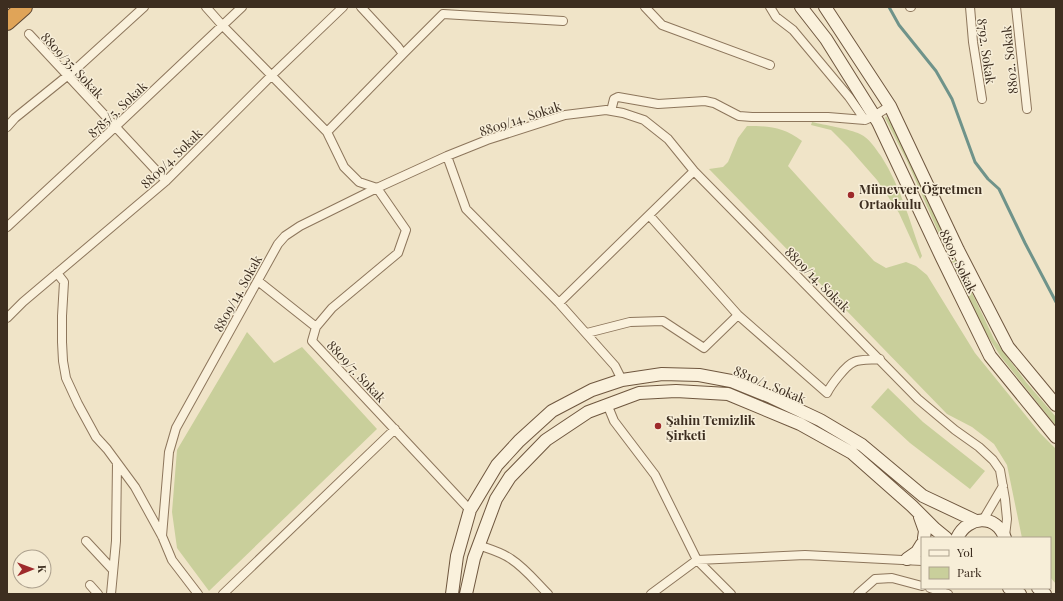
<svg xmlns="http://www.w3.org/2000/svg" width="1063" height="601" font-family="'Playfair Display',serif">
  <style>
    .green { fill: #c9cf9b }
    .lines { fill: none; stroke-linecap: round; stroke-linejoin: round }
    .stream { stroke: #6f938a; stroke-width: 3 }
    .street-casing { stroke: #8d765c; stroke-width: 10 }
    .secondary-casing { stroke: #6f573f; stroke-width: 14 }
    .highway-casing { stroke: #5b4430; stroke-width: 18 }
    .street { stroke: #faf1dc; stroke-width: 8 }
    .secondary { stroke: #faf1dc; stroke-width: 12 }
    .highway { stroke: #e0a458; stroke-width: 16 }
    .poi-dot { fill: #9e2a2b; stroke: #f7eed8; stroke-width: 1.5 }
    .labels { text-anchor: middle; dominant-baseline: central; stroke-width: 3; stroke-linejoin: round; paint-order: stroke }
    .street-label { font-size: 13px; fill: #3d2e20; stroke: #f7eed8 }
    .poi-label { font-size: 13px; font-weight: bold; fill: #3d2e20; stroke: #f7eed8; text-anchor: start }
  </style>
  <rect width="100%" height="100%" fill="#f0e4c8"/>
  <path class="green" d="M886 116 896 131 948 243 944 245 907 161 885 118Z
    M812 122C824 125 850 129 860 134 869 138 875 148 881 156 901 187 910 222 922 256L920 259 899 213 877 180 848 147 831 130 811 125Z
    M747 126C770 126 783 127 802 141L788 166 874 261 886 268 906 262 916 266 927 275 975 353 1040 433 1056 449V584L1050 577V538H1022L1007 465 994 444 972 427 947 414 709 169 723 167 728 162 738 138Z
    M956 259 994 339 1026 382 1056 417V426L1001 357 982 327 952 261Z
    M247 332 274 363 302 347 377 429 209 591 177 548 172 512 177 450Z
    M888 388 923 422 985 471 970 489 910 443 871 407Z"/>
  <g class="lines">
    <path class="stream" d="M889 7 899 25 936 71 952 99 975 162 988 179 999 189 1025 243 1056 302"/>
    <defs>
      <path id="street" d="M206 7 222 25 327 132 344 167 359 182 377 188 406 230 398 253 332 308 316 327 312 341 470 510
        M645 7 662 25 770 65
        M770 7 776 17 793 30 849 97 865 120
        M910 7H911
        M970 7 973 42 982 99
        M1016 7 1027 109
        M29 34 166 181
        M403 54 443 14 563 21
        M611 111 614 99 618 97 658 104 705 101 714 103 739 116 752 117H828L865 120 874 116 890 106
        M7 127 15 118 77 68 144 7
        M327 132 403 54 398 47 361 7
        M447 156 466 209 559 303 615 366 622 380
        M649 215 738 315 827 393C831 385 846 365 854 362 860 359 874 360 880 359
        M7 227 115 127 242 7
        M57 273 64 282 62 316V342L63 361 66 378 78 404 96 437 107 449 135 487 162 536 172 560 198 594
        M258 281 316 327
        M559 303 694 171
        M7 318 23 302 166 181 272 75 343 7
        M587 333 630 322 663 321 704 348 738 315
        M607 404 614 421 655 475 697 560 731 594
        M983 520 1003 486
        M162 536 169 452 176 428 278 244 285 236 300 226 377 188 447 156 487 140 565 115 606 110 623 113 644 120 668 139 694 171 918 399 955 430 979 447 993 460 1000 470 1005 499 1007 519 1005 536
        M86 541 113 570
        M478 545C489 549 501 552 511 559 525 568 536 582 548 594
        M90 585 98 594
        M930 588 948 594
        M111 594 116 541 117 463
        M223 594 395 429
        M651 594 697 560 805 555 922 561
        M858 594 875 579 892 578 922 586"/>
      <path id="secondary" d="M801 7 826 39 878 122 942 258 990 356 1056 437
        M825 7 890 106 958 250 1008 347 1056 405
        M920 517 925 531 924 538
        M957 538C968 515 996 514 1005 538
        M907 559 917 552 922 544
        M1009 588 1020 594
        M1038 588 1045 594
        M452 594 457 556 470 510 497 465 519 441 552 411 592 390 622 380 662 374 699 375 731 381 771 397 820 420 862 445 923 496 976 521
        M466 594 474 558 496 499 510 477 546 440 588 412 639 393 676 391 728 394 800 424 852 453 912 506 935 529 946 538"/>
      <path id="highway" d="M7 22 24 7"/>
    </defs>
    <use href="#street" class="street-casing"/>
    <use href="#secondary" class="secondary-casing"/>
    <use href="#highway" class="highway-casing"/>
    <use href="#street" class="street"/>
    <use href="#secondary" class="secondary"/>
    <use href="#highway" class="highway"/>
  </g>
  <g class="poi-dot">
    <circle cx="851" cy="195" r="4"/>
    <circle cx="658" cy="426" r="4"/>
  </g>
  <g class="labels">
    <g class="street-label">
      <text transform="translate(987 51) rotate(82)">8792. Sokak</text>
      <text transform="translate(1009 60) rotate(-96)">8802. Sokak</text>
      <text transform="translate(73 65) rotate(47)">8809/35. Sokak</text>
      <text transform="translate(117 109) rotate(-43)">8785/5. Sokak</text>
      <text transform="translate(520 118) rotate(-18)">8809/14. Sokak</text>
      <text transform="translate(171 158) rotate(-44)">8809/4. Sokak</text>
      <text transform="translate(959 261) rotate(64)">8809. Sokak</text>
      <text transform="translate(818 279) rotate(45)">8809/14. Sokak</text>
      <text transform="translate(237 293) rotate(-61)">8809/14. Sokak</text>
      <text transform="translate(357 371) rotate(47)">8809/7. Sokak</text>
      <text transform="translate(770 384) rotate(23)">8810/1. Sokak</text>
    </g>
    <g class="poi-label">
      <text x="859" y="188">Münevver Öğretmen<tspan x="859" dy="15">Ortaokulu</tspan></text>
      <text x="666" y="419">Şahin Temizlik<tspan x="666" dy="15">Şirketi</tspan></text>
    </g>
  </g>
  <rect width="1063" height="601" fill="none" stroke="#3d2e20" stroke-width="16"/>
  <rect x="921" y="537" width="130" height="52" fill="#f7eed8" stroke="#ada18e"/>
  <rect x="929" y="550" width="20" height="6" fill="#faf1dc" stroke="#ada18e"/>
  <text x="957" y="557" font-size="12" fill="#3d2e20">Yol</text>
  <rect x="929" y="567" width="20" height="12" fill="#c9cf9b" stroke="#ada18e"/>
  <text x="957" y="577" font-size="12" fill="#3d2e20">Park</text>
  <g transform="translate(32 569) rotate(89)"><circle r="19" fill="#f7eed8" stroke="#ada18e"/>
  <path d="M0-3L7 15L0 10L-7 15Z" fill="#9e2a2b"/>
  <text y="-6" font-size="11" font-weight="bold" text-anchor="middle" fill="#3d2e20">K</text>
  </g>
</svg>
